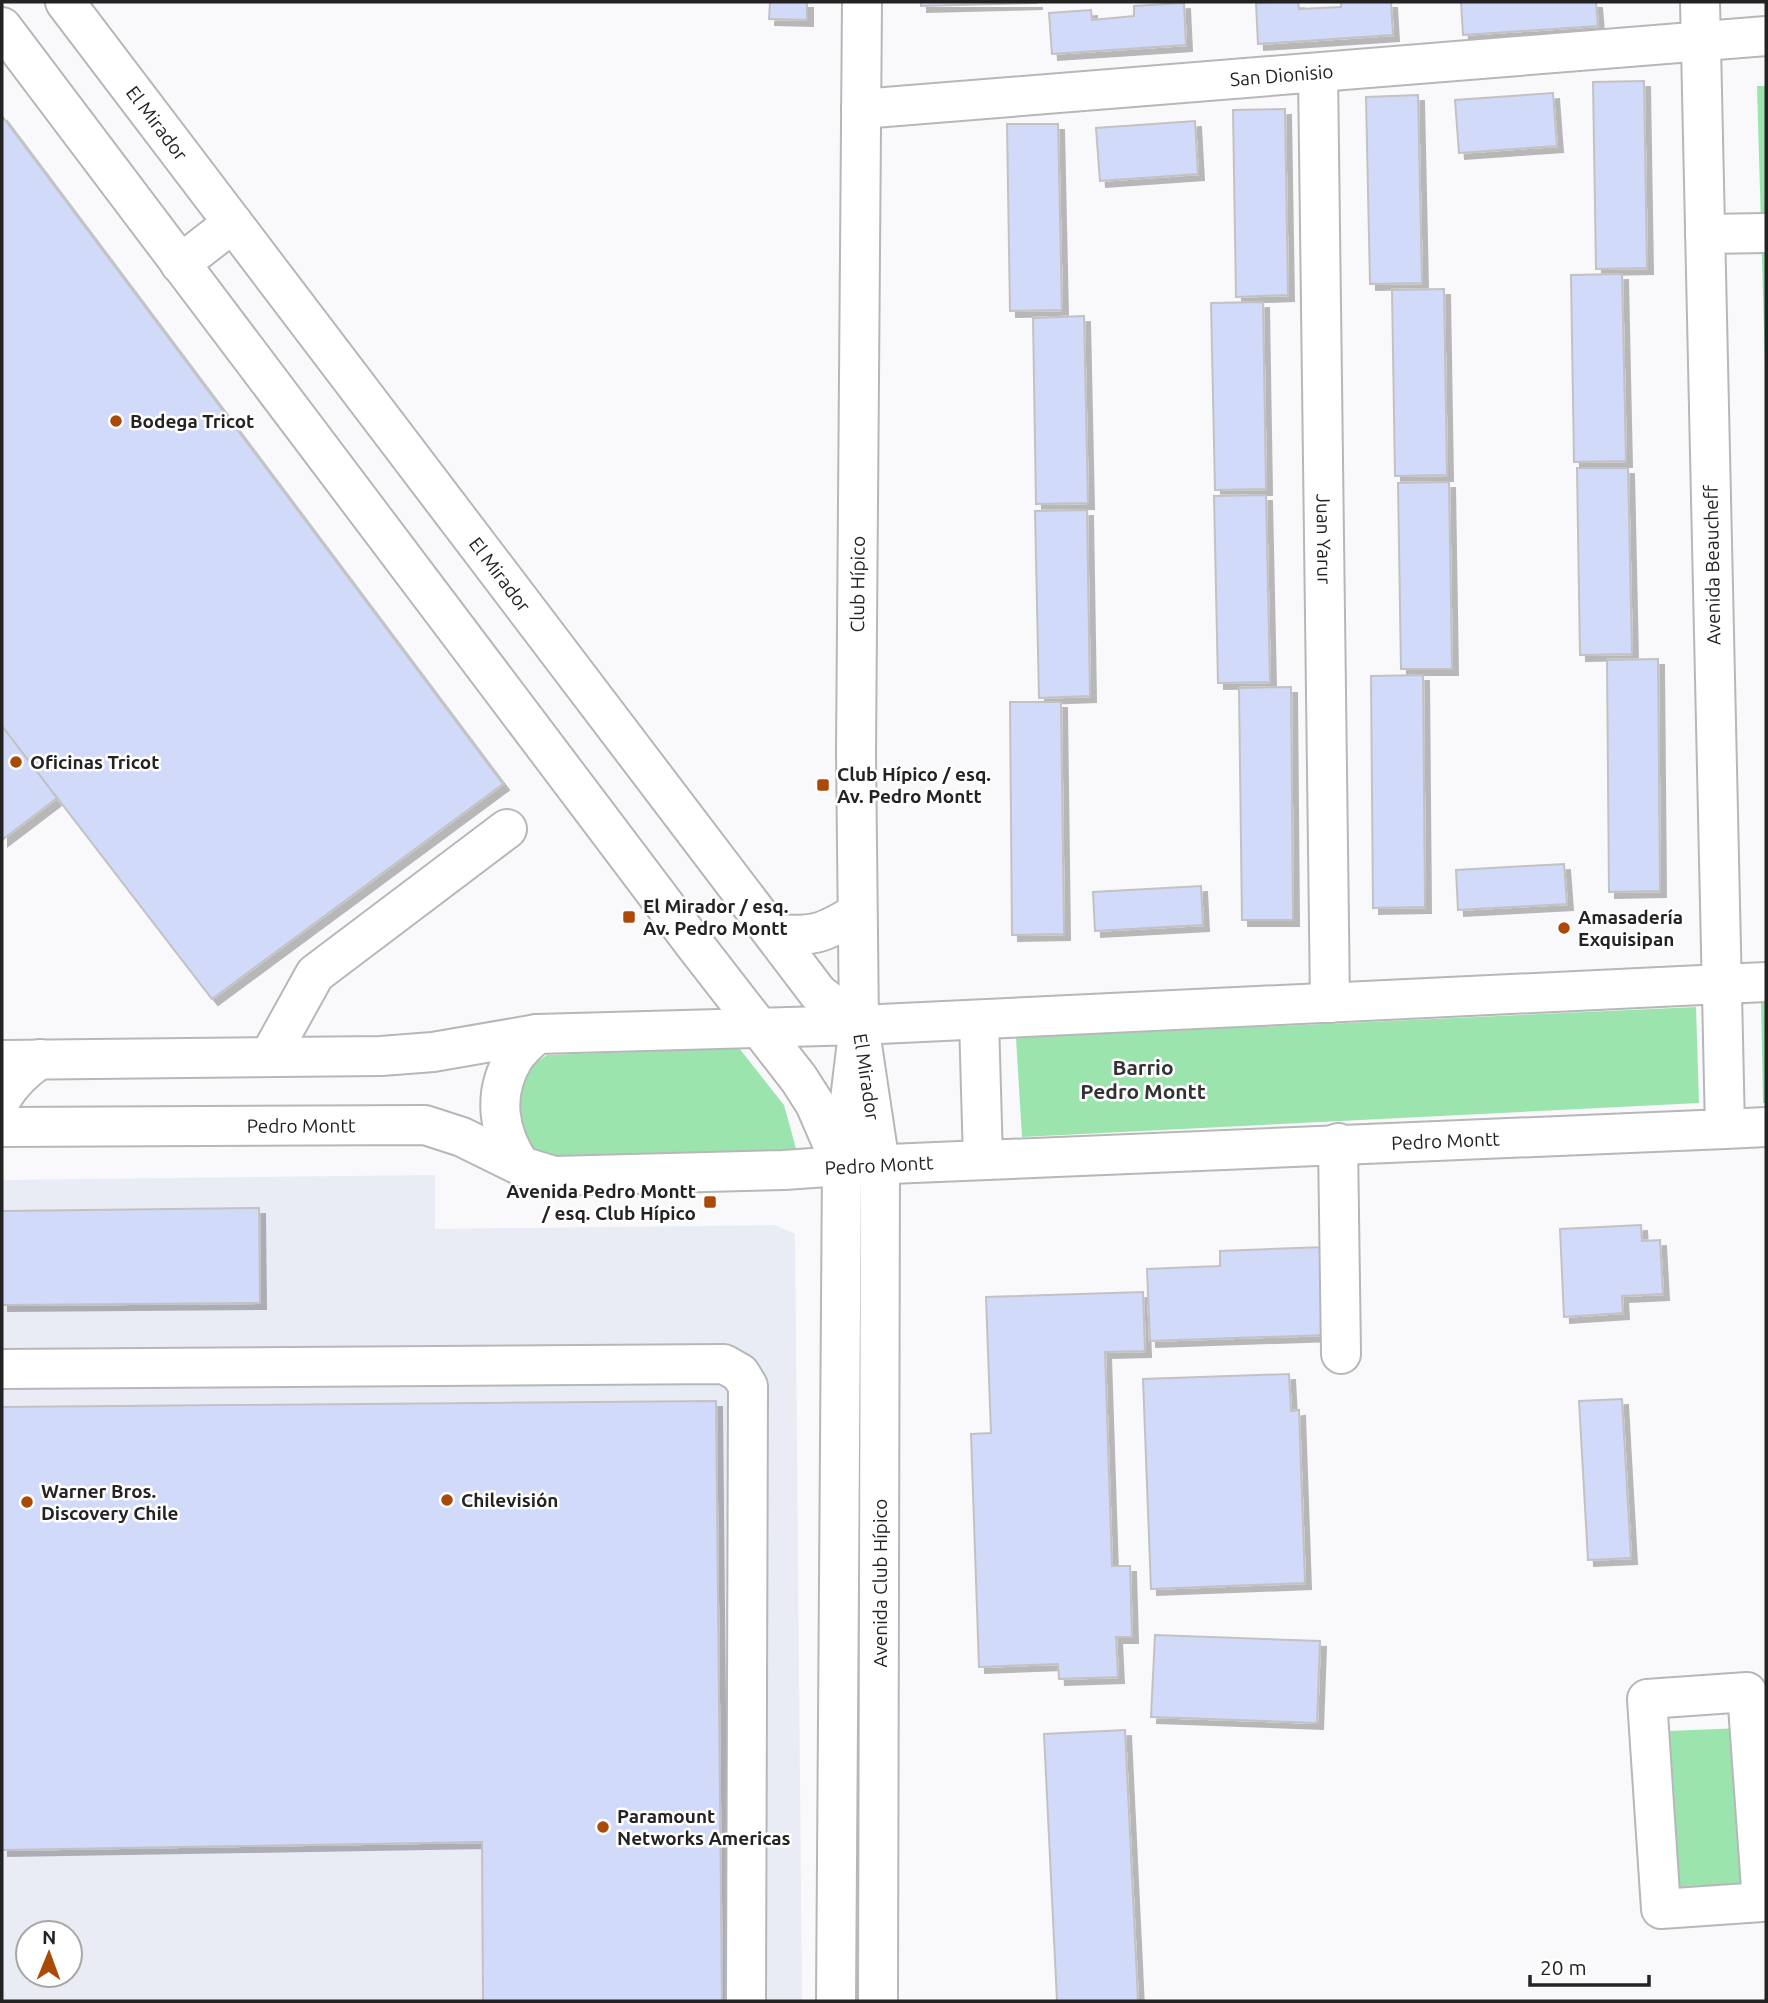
<svg xmlns="http://www.w3.org/2000/svg" width="1768" height="2003" font-family="Ubuntu,sans-serif">
  <style>
    .built { fill: #eaecf5; fill-rule: evenodd }
    .green { fill: #9be4ad }
    .building { fill: #d2dafa; stroke: #c2c2c4; stroke-width: 2; filter: url(#shadow) }
    .lines { fill: none; stroke-linecap: round; stroke-linejoin: round }
    .minor-casing { stroke: #b7b7b9; stroke-width: 42 }
    .major-casing { stroke: #b7b7b9; stroke-width: 42 }
    .minor { stroke: #fff; stroke-width: 38 }
    .major { stroke: #fff; stroke-width: 38 }
    .poi-dot { fill: #ab4a07; stroke: #fff; stroke-width: 2.5 }
    .labels { text-anchor: middle; dominant-baseline: central; stroke-width: 5; stroke-linejoin: round; paint-order: stroke }
    .street-label { font-size: 19px; fill: #232323; stroke: #fff }
    .poi-label { font-size: 19px; font-weight: bold; fill: #232323; stroke: #fff; text-anchor: start }
    .neighbourhood-label { font-size: 21px; font-weight: bold; fill: #323233; stroke: #fff }
  </style>
  <defs>
    <filter id="shadow"><feDropShadow dx="6" dy="6" stdDeviation="0" flood-color="#0004"/></filter>
  </defs>
  <rect width="100%" height="100%" fill="#f9f9fb"/>
  <path class="built" d="M435 1175V1229L775 1225 795 1234 802 2001H2V1180ZM28 1933H70V1975H28Z"/>
  <path class="green" d="M1757 86H1766V400Z
    M1766 998V1103H1763L1761 999Z
    M1696 1007 1699 1103 1022 1137 1016 1038Z
    M739 1048 784 1105 797 1152 547 1162 527 1147 514 1129 517 1097 527 1069 547 1055Z
    M1766 1727V1907L1677 1911 1669 1731Z"/>
  <path class="building" d="M770 2H807V20L769 19Z
    M921 2H1036V3L921 6Z
    M1298 2 1299 9 1341 7V2H1391L1393 35 1258 44 1256 3Z
    M1461 2H1596L1598 26 1463 35Z
    M1184 3 1186 45 1052 54 1049 13 1091 10 1092 20 1134 16V6Z
    M1644 81 1647 268 1596 269 1593 82Z
    M1553 93 1557 146 1459 153 1455 100Z
    M1418 95 1422 283 1370 284 1366 97Z
    M1285 109 1288 295 1236 297 1233 110Z
    M2 116 503 784 212 999 2 726Z
    M1195 121 1198 174 1100 181 1096 128Z
    M1007 124H1058L1062 310 1010 311Z
    M1622 274 1626 461 1574 462 1571 275Z
    M1444 289 1447 475 1395 476 1392 290Z
    M1263 302 1266 489 1215 490 1211 303Z
    M1084 316 1088 503 1036 504 1033 318Z
    M1577 468H1628L1632 654 1580 655Z
    M1449 482 1452 669H1401L1398 483Z
    M1266 495 1270 682 1218 683 1214 496Z
    M1087 510 1090 696 1039 698 1035 511Z
    M1658 659 1660 891 1609 892 1607 660Z
    M1423 675 1425 907 1373 908 1371 676Z
    M1291 687 1293 920H1242L1239 688Z
    M1010 702H1061L1064 934 1012 935Z
    M2 726 57 798 2 840Z
    M1564 864 1567 904 1458 910 1456 870Z
    M1201 886 1203 925 1095 931 1093 892Z
    M259 1208 260 1303 2 1305V1211Z
    M1641 1225 1642 1241 1660 1240 1663 1294 1622 1296 1623 1313 1564 1317 1560 1229Z
    M1324 1247 1327 1335 1150 1341 1147 1269 1220 1266V1251Z
    M1143 1292 1145 1351 1105 1352 1112 1566H1130L1132 1637H1116L1118 1677 1059 1679 1058 1664 979 1667 971 1434 991 1433 986 1297Z
    M1289 1374 1291 1411 1299 1410 1305 1583 1151 1589 1143 1379Z
    M1622 1399 1631 1558 1588 1560 1579 1401Z
    M716 1401 722 2001H483L482 1842 2 1850V1407Z
    M1155 1635 1320 1641 1317 1723 1151 1717Z
    M1125 1730 1138 2001H1057L1044 1734Z"/>
  <g class="lines">
    <defs>
      <g id="minor">
        <path id="s1" d="M1318 73 1330 1003"/>
        <path id="s2" d="M861 109 1766 36"/>
        <path d="M1705 234 1766 233"/>
        <path d="M1722 984 1766 982"/>
        <path d="M269 1057 315 974 507 829"/>
        <path d="M2 1060 381 1056 433 1052 537 1034 859 1025"/>
        <path d="M2 1098C12 1081 24 1070 40 1059"/>
        <path id="s3" d="M2 1127 425 1125 462 1137 521 1166 554 1176 784 1170 842 1166"/>
        <path d="M1725 1129 1766 1127"/>
        <path d="M1338 1143 1341 1354"/>
        <path d="M521 1166C498 1133 492 1094 514 1058 520 1049 529 1041 537 1034"/>
        <path d="M2 1369 724 1364 740 1373 748 1386 746 2001"/>
        <path d="M1762 1902 1747 1692 1647 1699 1661 1909 1762 1902 1766 1901"/>
      </g>
      <g id="major">
        <path id="s4" d="M65 2 818 993 859 1025 880 1165 878 2001"/>
        <path d="M2 27 695 945 799 1079 815 1104 841 1164"/>
        <path d="M180 264 233 223"/>
        <path d="M774 934C813 937 823 934 857 913"/>
        <path d="M979 1020 983 1160"/>
        <path d="M859 1025 1722 984"/>
        <path id="s5" d="M842 1166 1725 1129 1700 2"/>
        <path id="s6" d="M836 2001 842 1166 859 1025 856 753 862 2"/>
      </g>
    </defs>
    <use href="#minor" class="minor-casing"/>
    <use href="#major" class="major-casing"/>
    <use href="#minor" class="minor"/>
    <use href="#major" class="major"/>
  </g>
  <g class="poi-dot">
    <circle cx="116" cy="421" r="7"/>
    <circle cx="16" cy="762" r="7"/>
    <rect x="816" y="778" width="14" height="14" rx="3.5"/>
    <rect x="622" y="910" width="14" height="14" rx="3.5"/>
    <circle cx="1564" cy="928" r="7"/>
    <rect x="703" y="1195" width="14" height="14" rx="3.5"/>
    <circle cx="447" cy="1500" r="7"/>
    <circle cx="27" cy="1502" r="7"/>
    <circle cx="603" cy="1827" r="7"/>
  </g>
  <g class="labels">
    <g class="street-label">
      <text stroke="none"><textPath href="#s2" startOffset="422">San Dionisio</textPath></text>
      <text stroke="none"><textPath href="#s4" startOffset="152">El Mirador</textPath></text>
      <text stroke="none"><textPath href="#s1" startOffset="466">Juan Yarur</textPath></text>
      <text transform="translate(1712 565) rotate(-91)">Avenida Beaucheff</text>
      <text stroke="none"><textPath href="#s4" startOffset="719">El Mirador</textPath></text>
      <text stroke="none"><textPath href="#s6" startOffset="1418">Club Hípico</textPath></text>
      <text stroke="none"><textPath href="#s4" startOffset="1349">El Mirador</textPath></text>
      <text stroke="none"><textPath href="#s3" startOffset="299">Pedro Montt</textPath></text>
      <text stroke="none"><textPath href="#s5" startOffset="604">Pedro Montt</textPath></text>
      <text transform="translate(879 1165) rotate(-3)">Pedro Montt</text>
      <text transform="translate(880 1583) rotate(-90)">Avenida Club Hípico</text>
    </g>
    <g class="poi-label">
      <text x="130" y="421">Bodega Tricot</text>
      <text x="30" y="762">Oficinas Tricot</text>
      <text x="837" y="774">Club Hípico / esq.<tspan x="837" dy="22">Av. Pedro Montt</tspan></text>
      <text x="643" y="906">El Mirador / esq.<tspan x="643" dy="22">Av. Pedro Montt</tspan></text>
      <text x="1578" y="917">Amasadería<tspan x="1578" dy="22">Exquisipan</tspan></text>
      <text x="696" y="1191" text-anchor="end">Avenida Pedro Montt<tspan x="696" dy="22">/ esq. Club Hípico</tspan></text>
      <text x="41" y="1491">Warner Bros.<tspan x="41" dy="22">Discovery Chile</tspan></text>
      <text x="461" y="1500">Chilevisión</text>
      <text x="617" y="1816">Paramount<tspan x="617" dy="22">Networks Americas</tspan></text>
    </g>
    <g class="neighbourhood-label">
      <text x="1143" y="1067">Barrio<tspan x="1143" dy="24">Pedro Montt</tspan></text>
    </g>
  </g>
  <rect width="1768" height="2003" fill="none" stroke="#232323" stroke-width="7"/>
  <g transform="translate(49 1954) rotate(1)"><circle r="33" fill="#ffffff" stroke="#a7a7a7" stroke-width="2"/>
  <path d="M0-5L12 26L0 18L-12 26Z" fill="#ab4a07"/>
  <text y="-10" font-size="19" font-weight="bold" text-anchor="middle" fill="#232323">N</text>
  </g>
  <path d="M1530 1975v10h119v-10" fill="none" stroke="#232323" stroke-width="3.5"/>
  <text x="1540" y="1975" font-size="21" fill="#232323" stroke="#ffffff" stroke-width="5" paint-order="stroke">20 m</text>
</svg>
